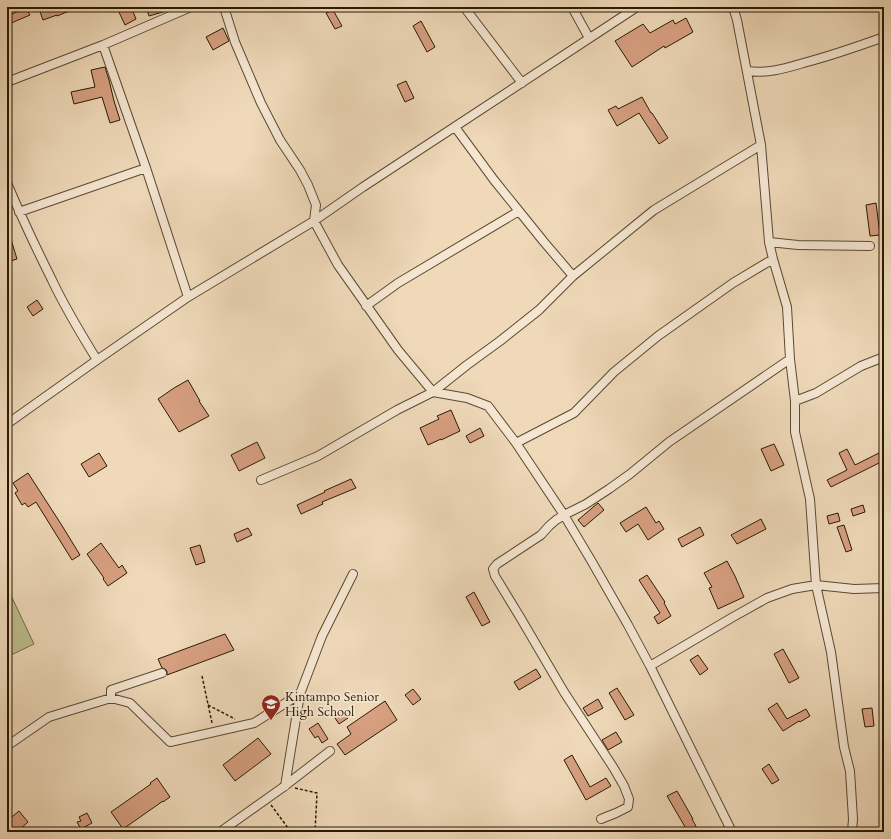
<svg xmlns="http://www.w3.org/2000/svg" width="891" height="839" font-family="Cardo,serif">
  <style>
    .grass { fill: #bdbe8c; stroke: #736c48 }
    .building { fill: #d7a081; stroke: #291a04 }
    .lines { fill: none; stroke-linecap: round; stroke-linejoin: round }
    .minor-casing { stroke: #5a4a31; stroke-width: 10 }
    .path { stroke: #291a04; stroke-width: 1.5; stroke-dasharray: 3 2; stroke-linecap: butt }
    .minor { stroke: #f5e6d2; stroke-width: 8 }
    .labels { text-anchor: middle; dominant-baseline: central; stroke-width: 3.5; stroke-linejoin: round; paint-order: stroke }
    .poi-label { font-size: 13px; fill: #291a04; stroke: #f5e6d2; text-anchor: start }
  </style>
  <rect width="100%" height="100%" fill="#efd9b9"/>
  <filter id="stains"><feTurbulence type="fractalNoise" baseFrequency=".005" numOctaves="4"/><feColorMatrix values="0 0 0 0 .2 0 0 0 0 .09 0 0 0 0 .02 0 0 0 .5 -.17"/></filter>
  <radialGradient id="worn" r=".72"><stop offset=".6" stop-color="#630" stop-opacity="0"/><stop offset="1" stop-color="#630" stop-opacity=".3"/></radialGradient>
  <path class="grass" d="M7 587 34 644 7 657Z"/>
  <path class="building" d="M44 7H79L57 16V15L43 20 39 9Z
    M125 7H131L136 19 125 25 118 10Z
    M146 7H173V9L149 16Z
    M26 8 30 15 9 24 7 20V16Z
    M333 10 342 26 335 29 326 13Z
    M686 18 693 32 665 48 664 46 632 67 615 41 643 24 650 33 673 20 675 24Z
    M421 21 435 47 427 52 413 26Z
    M223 28 229 41 213 50 206 37Z
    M105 67 109 80 114 101 120 120 110 123 102 97 74 104 71 92 95 87 91 70Z
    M406 81 414 98 405 102 397 85Z
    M642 97 651 113H652L668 138 659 144 639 113 617 126 608 110 616 106 618 109Z
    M876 203 880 235 870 236 866 205Z
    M7 233H9L17 259 7 262Z
    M37 300 43 309 33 316 27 307Z
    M188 380 200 401H199L209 416 179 432 158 399 174 388Z
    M451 410 460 431 441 440V439L428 445 420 428 439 419 437 416Z
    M480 428 484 436 470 443 466 436Z
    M257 442 265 458 239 471 231 455Z
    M774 444 784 465 771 471 761 449Z
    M847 449 855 465 879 453 883 461 831 487 827 480 847 470 839 453Z
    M99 453 107 466 89 477 81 464Z
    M28 473 61 524 80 555 72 560 36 502 28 507 25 503 22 505 15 493 18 491 13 483Z
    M351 479 356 488 322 502 323 504 301 514 297 505 325 492 324 491Z
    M598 503 604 510 584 527 578 520Z
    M863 505 865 512 853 516 851 509Z
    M646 507 656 523 659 521 664 529 648 540 638 524 626 532 620 523Z
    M838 513 840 521 829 524 827 516Z
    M761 519 766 529 737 544 731 535Z
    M844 525 852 550 846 552 837 527Z
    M700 527 704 535 682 547 678 539Z
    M248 528 252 535 237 542 234 534Z
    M101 543 119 568 122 565 127 573 108 586 103 579 104 578 87 554Z
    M200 545 205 562 196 565 190 548Z
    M727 561 735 576 744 597 718 609 709 588 712 587 704 573Z
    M647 575 665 602 664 603 671 616 658 624 654 617 660 613 639 580Z
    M474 592 490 622 482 626 466 597Z
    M225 634 234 650 167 675V671L165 669 162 668 158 659Z
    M783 649 799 678 789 683 774 654Z
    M698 655 708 669 700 675 690 660Z
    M536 669 541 677 519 690 514 682Z
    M617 688 634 715 625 720 609 693Z
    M413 689 421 699 413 705 405 695Z
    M598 699 603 708 588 716 583 708Z
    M385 701 397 720 345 755 337 744 351 734 347 727Z
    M777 703 787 719 806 709 810 716 800 722 799 721 783 731 768 709Z
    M872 708 874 726 865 727 862 709Z
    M342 709 348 718 339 724 333 715Z
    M318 723 328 739 322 743 318 736 315 738 309 729Z
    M616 732 622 742 608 750 602 740Z
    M258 738 271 754 235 781 223 765Z
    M572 755 590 787 606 778 611 786 586 800 564 760Z
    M769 764 779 780 772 784 762 769Z
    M157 778 170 797 163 802V801L123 829 111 812 151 784 150 783Z
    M677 791 693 819H692L699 832H688L667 796Z
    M19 811 28 822 17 832H7V821Z
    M87 813 92 823 81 829 77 822 81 821 79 817Z"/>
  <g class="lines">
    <defs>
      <path id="minor" d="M224 7 235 42 261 103 280 140 300 170 308 185 316 205 314 221 338 265 398 350 433 392 397 410 318 456 261 480
        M464 7 522 83
        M572 7 589 38
        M733 7 737 20 761 145 769 242 773 259 787 307 790 359 795 401V432L810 499 816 585 831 652 844 747 850 771 853 819 852 832
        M103 45 146 168 188 297
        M747 71C769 74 786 68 807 62 833 55 859 46 884 37
        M7 82 103 45 191 7
        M455 127 494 180 519 211
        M7 183C21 216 36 248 52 280 65 308 81 334 97 360
        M19 212 146 168
        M769 242 798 245 870 246
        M366 306 398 283 519 211 544 242 573 276
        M433 392 467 398 488 406 516 443 564 515 592 562 628 625 650 666 732 832
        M433 392 467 365 500 341 539 310 573 276 654 210 761 145
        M795 401 816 393 861 366 884 357
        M7 424 97 360 188 297 314 221 363 187 637 7
        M516 443 574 413 614 372 658 336 733 283 773 259
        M650 666 733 617 767 598 792 589 816 585 854 589 884 588
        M111 698V690L162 673
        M7 746 49 717 111 698 130 703 170 742 254 723 300 694 322 636 353 574
        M285 786 300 694
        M601 819 616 813 628 807 629 799 624 786 613 767 564 692 520 617 495 576 493 569 497 564 541 535 549 526 556 520 564 515 586 504 609 489 630 474 669 442 790 359
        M220 832 282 788 330 751"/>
    </defs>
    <use href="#minor" class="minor-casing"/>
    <path class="path" d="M202 676 212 723
      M208 705 235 719
      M295 788 317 793 315 832
      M271 805 291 832"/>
    <use href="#minor" class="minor"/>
  </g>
  <defs>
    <symbol id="school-pin" viewBox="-11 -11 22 30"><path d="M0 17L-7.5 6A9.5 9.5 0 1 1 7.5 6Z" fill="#8f2418" stroke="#f5e6d2"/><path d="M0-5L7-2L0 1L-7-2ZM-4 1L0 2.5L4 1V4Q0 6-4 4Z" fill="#fff"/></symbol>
  </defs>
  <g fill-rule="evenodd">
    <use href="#school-pin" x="260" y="693" width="22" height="30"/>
  </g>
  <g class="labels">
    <g class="poi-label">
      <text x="285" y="697">Kintampo Senior<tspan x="285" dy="15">High School</tspan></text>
    </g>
  </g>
  <rect width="891" height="839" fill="none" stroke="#efd9b9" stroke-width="24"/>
  <rect x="8" y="8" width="875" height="823" fill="none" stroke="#291a04" stroke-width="2"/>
  <rect x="12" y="12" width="867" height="815" fill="none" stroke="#291a04"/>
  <rect width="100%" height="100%" filter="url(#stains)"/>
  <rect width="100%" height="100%" fill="url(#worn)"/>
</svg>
